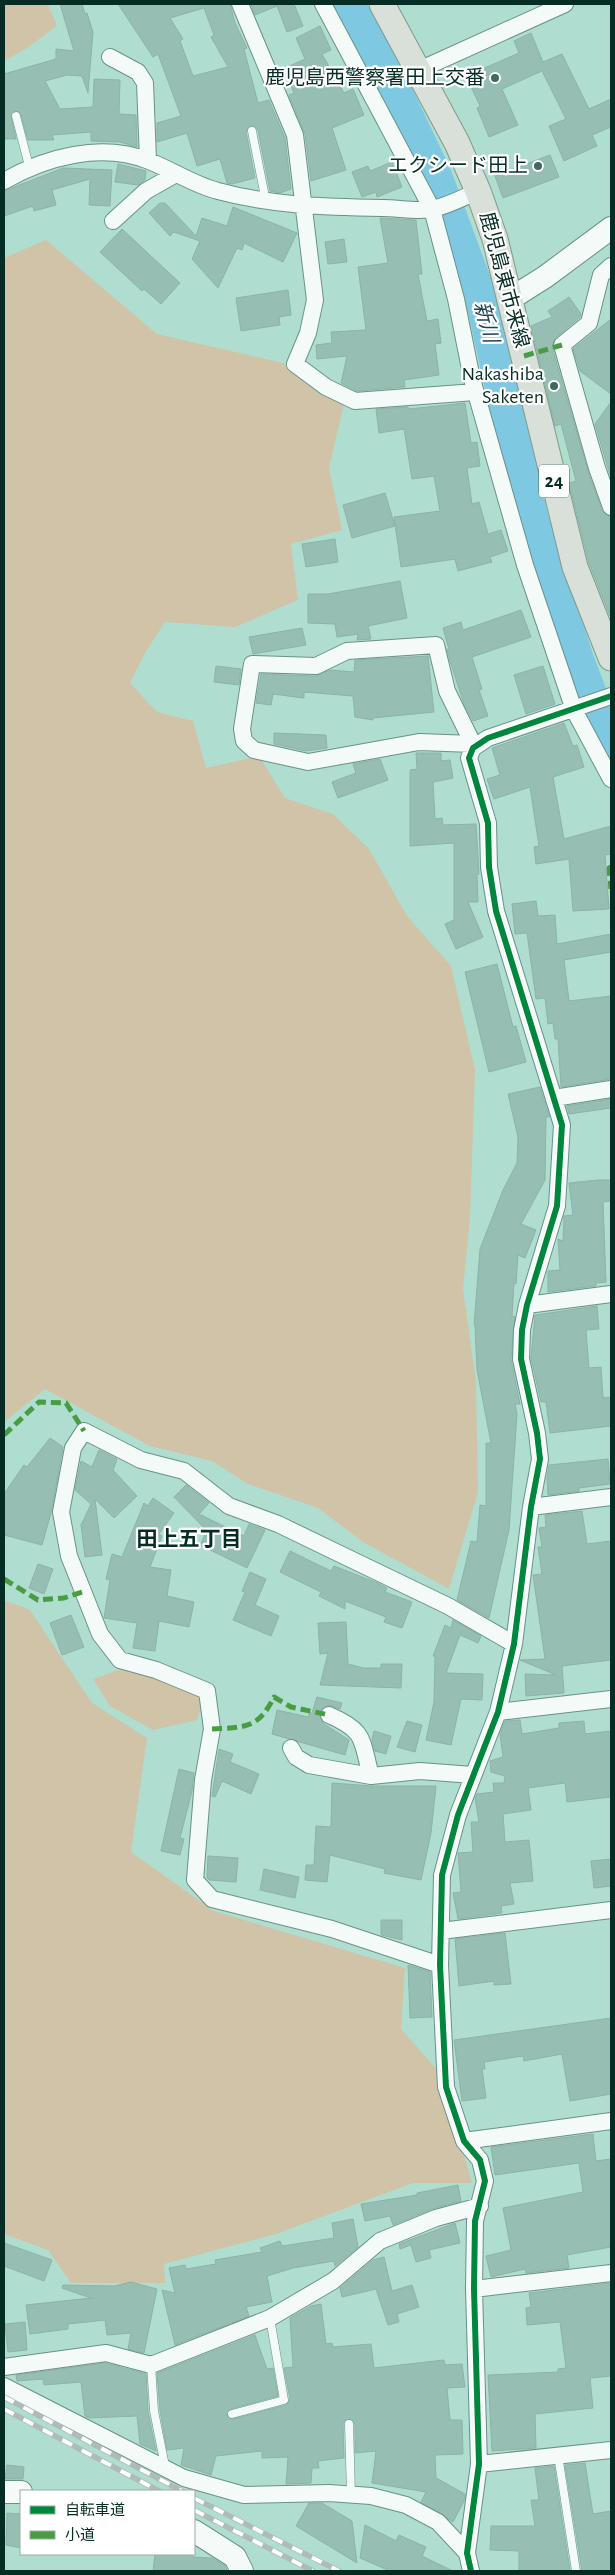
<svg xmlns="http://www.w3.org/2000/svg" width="615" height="2575" font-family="'Alegreya Sans','Noto Sans JP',sans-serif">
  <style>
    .green { fill: #d0c3a7 }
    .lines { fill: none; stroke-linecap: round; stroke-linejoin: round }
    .river { stroke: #7fc8e2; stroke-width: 34 }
    .building { fill: #96beb3; stroke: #8cb3a8; fill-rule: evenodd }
    .lane-casing { stroke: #699287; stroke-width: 9 }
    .street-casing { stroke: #699287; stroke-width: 18 }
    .secondary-casing { stroke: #699287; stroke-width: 24 }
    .primary-casing { stroke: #80998a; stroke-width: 27 }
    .path { stroke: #bdcac7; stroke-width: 3; stroke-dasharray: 2.5 4; stroke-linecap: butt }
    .lane { stroke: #f3faf8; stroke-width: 8 }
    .street { stroke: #f3faf8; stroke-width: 16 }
    .secondary { stroke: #f3faf8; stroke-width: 22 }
    .primary { stroke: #d8e0d9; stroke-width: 25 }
    .rail-casing { stroke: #aebbb8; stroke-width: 5.5 }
    .rail { stroke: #fff; stroke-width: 4; stroke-dasharray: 11; stroke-linecap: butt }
    .quiet { stroke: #489d40; stroke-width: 5; stroke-dasharray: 10 5; stroke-linecap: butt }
    .cycleway-casing { stroke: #fff; stroke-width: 9 }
    .cycleway { stroke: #00873e; stroke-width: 6 }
    .poi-dot { fill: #416b61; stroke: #fff; stroke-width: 2 }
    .labels { text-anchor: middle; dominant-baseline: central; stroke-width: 4.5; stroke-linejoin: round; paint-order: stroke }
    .shield { fill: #fff; stroke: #516c66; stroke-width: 1 }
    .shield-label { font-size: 19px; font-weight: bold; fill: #062d24 }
    .poi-label { font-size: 20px; fill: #062d24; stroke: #fff; text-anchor: end }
    .street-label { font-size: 20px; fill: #062d24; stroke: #fff }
    .water-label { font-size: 21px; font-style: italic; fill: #1e4255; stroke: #fff }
    .neighbourhood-label { font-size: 21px; font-weight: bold; fill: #062d24; stroke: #fff }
  </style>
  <rect width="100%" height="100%" fill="#afded1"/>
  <path class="green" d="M4 4H48L57 26 24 50 4 61Z
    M46 240 157 334 283 363 345 400 329 468 342 530 291 544 298 600 235 627 165 622 145 653 130 683 157 712 193 721 206 768 259 756 285 798 333 814 369 849 407 916 451 966 475 1070 470 1218 463 1289 476 1382 478 1492 449 1589 363 1542 318 1508 248 1484 212 1461 150 1446 45 1389 4 1422V258Z
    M4 1600 30 1610 92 1703 147 1738 131 1852 214 1911 405 1968 401 2029 441 2074 472 2183H413L276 2234 164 2264 165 2283H71L48 2250 4 2234Z
    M124 1668 205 1695 197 1720 153 1730 110 1706 93 1679Z"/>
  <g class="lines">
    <path class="river" d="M348 4 390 81 435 176 485 311 531 517 577 660 603 728 611 741"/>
  </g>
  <path class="building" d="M60 4H82L85 14 87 13 93 32 88 93 82 76 67 75 45 81 60 109 93 107 94 79 120 80 119 114 136 115 137 147 120 142 91 141V132L52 135 54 140H28L21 115 17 111 11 115 16 139H4V74L56 59V49L74 51Z
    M118 4H230L235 23 247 48 244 49 258 103 269 100 285 138 291 189 280 193 270 191 258 130 253 126H249L246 132 255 178 232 184 227 183 220 159 197 166 187 133 157 142V123L181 116 158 54 153 57ZM204 8 214 35 211 37 228 67 193 76 180 41 183 39 170 18Z
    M251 4H294L303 26 287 32 277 6 255 15Z
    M320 26 331 50 322 54 344 93 353 89 364 115 332 128 346 170 311 181 305 134 289 95 294 93 283 69 305 59 296 38Z
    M531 33 543 62 562 54 589 109 611 99V127L592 135 597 146 564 161 549 126 566 119 542 71 502 89 518 125 489 137 477 108 480 106 466 76 519 53 514 41Z
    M550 155 559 177 503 198 495 176Z
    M392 162 402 187 377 197 376 192 362 197 352 172 368 166 370 171Z
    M118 164 146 171 145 180 138 185 115 182Z
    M63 168 112 170 110 206 89 205 90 179 52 190 56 205 34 211 33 206 4 216V191Z
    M160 203H165L196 236 202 218 227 226 233 207 297 233 283 262 244 243 242 250 237 248 218 288 192 259 200 241 174 232 170 236 149 213Z
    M380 218 416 220 422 274H418L427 321 438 319 441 343 435 344 439 375 404 380 405 387 357 391 341 383 347 356 317 359 316 345 332 343 331 332 366 330 358 267 388 263Z
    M122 229 180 283 161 304 144 289 142 291 100 252Z
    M344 239 347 262 328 264 325 242Z
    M288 290 291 315 279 317 280 325 241 331 236 298Z
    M569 297 581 314 580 317 555 338 552 347 588 471 602 511 611 517 610 616 589 563 569 483 576 481 561 424 555 426 531 326 552 317 548 311Z
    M611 319V394L580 371 573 349Z
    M611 402V478L595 424Z
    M465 403 471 443 477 442 480 466 467 468 472 504 479 502 488 534 501 530 508 551 490 557 492 562 458 571 455 559 401 567 394 517 440 511 434 476 412 479 404 429 379 433 376 409 408 407 409 409Z
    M385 493 395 526 352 538 343 505Z
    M335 539 338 562 306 567 302 544Z
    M400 581 407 618 368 626 371 639 357 640 358 634 337 637 335 624 308 623V594H328Z
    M521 610 531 637 472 657 482 689 479 690 488 716 473 721 464 704 450 661 447 649H449L443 628 461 622 463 630Z
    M302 628 306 645 253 654 249 637Z
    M428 656 434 712 373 718V720L355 717 353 696 304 692V698L273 694 271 705 256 703 261 674 316 676 330 670 354 672 355 660Z
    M216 666 241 669 239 685 214 682Z
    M543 666 555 704 526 714 514 675Z
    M564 723 573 746 577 745 584 767 553 777 564 839 611 826V854L605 855 609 909 573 911 569 859 536 864 534 847 539 846 530 787 494 799 487 779 500 775 492 748Z
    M274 733 326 735 327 748 306 751 274 744Z
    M416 753H441V761L450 760 453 778 433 782 435 819 442 818 443 825 476 824 479 874 477 875 478 902H468L483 937 456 949 445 924 454 920V843L410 846V770L417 769Z
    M380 759 388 780 338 798 332 782 356 773 353 764Z
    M536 901 538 916 555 915 557 944 611 934V952L564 960 569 1001 611 996V1079L561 1087 558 1039H555L553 1023 548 1024 545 998 536 999 527 933 515 934 512 904Z
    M497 964 513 1027 516 1026 526 1062 489 1072 465 972Z
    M540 1087 549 1117H546L545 1180 521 1224 536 1230 525 1258 518 1255 516 1284 514 1283 512 1317 515 1316 511 1359 520 1404H515L517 1414 509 1530 489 1618 457 1600 471 1541 477 1542 480 1505 486 1506V1443H491L477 1370 475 1325H474L480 1249 503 1190 517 1163 518 1137 508 1094Z
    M611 1099V1108L569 1114 567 1106Z
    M598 1180H611V1201L603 1202 606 1282 596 1283V1286L548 1292V1271L560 1270 558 1239 563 1241 564 1216 573 1215 569 1183Z
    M597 1306 599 1329 586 1330 589 1368 601 1367 603 1398 611 1397V1426L550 1433 546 1402H541L531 1358 535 1315Z
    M50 1438 63 1447 51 1513 42 1545 4 1535V1494L24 1465 27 1467Z
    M99 1450 117 1459 113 1470 137 1496 114 1518 95 1499 102 1555 85 1557 81 1525 91 1504 75 1490 81 1461 92 1467Z
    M608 1459 610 1484 579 1488V1491L548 1495 547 1478 549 1465Z
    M186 1485 209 1503 199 1514 244 1536 249 1524 265 1530 247 1568 200 1545 207 1531 174 1497Z
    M153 1498 174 1513 159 1534 162 1536 150 1567 171 1570 167 1596 194 1602 189 1627 159 1621 155 1651 133 1648 137 1623 104 1618 110 1580 106 1579 112 1554 122 1557 144 1503 148 1506Z
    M582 1511 587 1544 611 1541V1660L562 1666 564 1693 526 1696 525 1674 556 1675 520 1660 545 1659 533 1575 542 1574 538 1547H542L539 1528 546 1527 545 1515Z
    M290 1551 331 1571 334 1566 375 1582 387 1588 385 1592 412 1602 402 1628 384 1622 386 1617 345 1601V1609L319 1596 321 1592 280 1572Z
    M38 1564 53 1569 44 1594 29 1588Z
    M250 1572 266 1579 255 1605 279 1616 271 1636 233 1620 245 1592 242 1591Z
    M71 1615 84 1647 62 1655 50 1623Z
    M453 1620 481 1636 478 1643 460 1635 446 1673 483 1674 482 1700 461 1699 451 1745 426 1740 434 1702 435 1656H433L445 1625 451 1628Z
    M346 1622 348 1664 363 1668H381V1664H402L401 1688 320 1685 328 1653 320 1654 318 1623Z
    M317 1697 342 1703 340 1709 329 1705 324 1707 319 1715 324 1724 349 1740 345 1755 272 1734 277 1710 308 1717 310 1713H312Z
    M520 1720 522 1734 559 1728V1723L584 1721 585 1734 611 1731V1797L567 1802 565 1783 528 1788 531 1810 503 1814 505 1842 529 1840 533 1881 510 1883 514 1904 501 1906 502 1913 458 1919 453 1893 461 1892 458 1853 473 1852 471 1822H479L475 1798 477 1794 494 1792 493 1783H504L505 1776 491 1772 490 1761 503 1757 500 1734 505 1721Z
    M407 1721 422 1725 415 1752 397 1747Z
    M374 1731 391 1736 386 1754 375 1751 372 1739Z
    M219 1749 233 1754 230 1762 259 1774 251 1794 222 1781 215 1797 212 1796Z
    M179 1769 194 1773 192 1791 180 1838 184 1839 180 1855 161 1851Z
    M332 1783 372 1786H436L431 1833 421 1880 384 1873 385 1869 330 1855 327 1882 305 1880 306 1865H314L316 1826 331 1827Z
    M208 1856 238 1858 236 1882 209 1880 207 1878Z
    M611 1859V1886L594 1888 591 1861Z
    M264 1869 299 1877 295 1898 260 1890Z
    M381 1920H402V1940L381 1935Z
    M505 1933 511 1984 494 1985V1981L459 1986 455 1939Z
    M408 1965 430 1972 432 2017 410 2018Z
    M611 2018V2094L570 2101 562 2054 524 2061 523 2056 484 2062 485 2069H482L486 2098 462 2101 454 2040Z
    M593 2134 596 2161 611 2159V2247L567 2255 569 2268 526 2273 525 2269 491 2277 486 2256 511 2250 503 2208 583 2192 579 2163 495 2175 491 2147Z
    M458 2185 461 2201 432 2209 393 2225 390 2216 365 2221 361 2204 417 2195V2193Z
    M353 2219 358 2247 335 2266 334 2261 293 2268 267 2276 272 2302 246 2307 249 2316 175 2345 162 2290 175 2293 169 2268 185 2265 186 2269 216 2264 215 2260 262 2252 260 2248 280 2241 282 2246 334 2238 332 2223Z
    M455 2223 460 2243 429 2250 431 2258 416 2262 411 2245 400 2249 399 2244Z
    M4 2243 52 2260 44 2281 4 2266Z
    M384 2257 392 2291 412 2285 419 2307 397 2314 399 2322 388 2325 376 2289 342 2297 340 2288 373 2260Z
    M131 2282 157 2289 144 2353 128 2349 131 2333 107 2335 105 2320 68 2324V2329L30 2334 26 2305 91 2298 62 2288 63 2285 114 2286Z
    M611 2283V2376L590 2378 593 2408 535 2414 536 2448 492 2451 488 2375 558 2372V2369L566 2368 560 2322 527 2325 526 2308 531 2307 529 2293Z
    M321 2304 326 2344 332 2343 333 2347 371 2344 374 2368 444 2360 445 2365 462 2364 465 2387 447 2388 450 2420H462L463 2454 435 2455 436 2478 465 2494 464 2501 453 2522 421 2502 426 2492 372 2483 376 2451 355 2453V2424L351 2419 346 2420 343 2424 344 2458 318 2461 319 2468H312L311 2483 286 2484 288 2457 262 2458V2451L216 2456 211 2475 181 2465 184 2448 167 2450 160 2410 157 2373 255 2335 267 2369 273 2368 278 2396 231 2409 227 2416 233 2419 286 2405 290 2399 284 2368 293 2367 290 2318 311 2306Z
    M25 2322 27 2350 8 2352 5 2324Z
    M105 2363 146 2374 148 2412 156 2451 140 2444 137 2416 89 2418 85 2416 81 2382 44 2385 43 2379 17 2381 16 2375Z
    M585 2463 593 2514 611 2511V2571H582L565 2465Z
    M7 2465 24 2467 23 2479H5Z
    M554 2466 570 2571H519V2551L490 2550 491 2526H535L531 2500H539L535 2468Z
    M309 2503H322L352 2521 357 2563 296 2526Z
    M7 2513 21 2514V2548L6 2545Z
    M365 2525 396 2541 399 2535 426 2547 422 2556 453 2571H390L360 2558Z
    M155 2554H192V2557L212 2558 225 2566 227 2571H153Z"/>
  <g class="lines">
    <defs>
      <path id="lane" d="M16 116 29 166
        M252 131 266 202
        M151 2365 154 2411 165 2466
        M232 2414 284 2400 270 2318
        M349 2424 351 2495
        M558 2455 576 2571"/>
      <path id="street" d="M240 4 295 135 315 300 308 333 295 364 326 387 355 401 475 392
        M323 4 432 209 456 299 472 379 525 565 574 710 611 779
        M110 57 138 72 145 83 148 160
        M417 71 565 4
        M4 181C46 157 101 142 149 161 172 170 194 185 218 191 274 206 326 207 383 208 398 208 417 212 432 209 448 206 464 197 478 191
        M113 221 146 191 176 174
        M611 266 601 275 589 323 562 345 597 468 611 507
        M473 748V744L447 691 436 645 347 651 316 666 252 664 242 729 244 741 254 750 308 762 419 742 473 744
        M554 1098 611 1089
        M527 1305 611 1294
        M531 1507 611 1497
        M498 1712 611 1699
        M329 1715C366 1731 361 1739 371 1776
        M291 1748 296 1757 309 1765 371 1776 420 1771 473 1775
        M441 1931 611 1910
        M440 1965 332 1929 212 1899 195 1880 203 1780 212 1729 207 1691 156 1670 120 1660 100 1634 69 1556 61 1512 73 1448 84 1431 141 1460 184 1471 229 1506 278 1524 340 1554 448 1606 514 1644
        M464 2141 611 2121
        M474 2289 611 2273
        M4 2367 106 2353 151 2365 270 2318 333 2281 380 2241 436 2218 480 2206
        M4 2386 184 2478 244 2495 329 2493 371 2496 406 2505 438 2522 467 2553
        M479 2464 611 2450
        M471 2571 467 2553 479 2464 474 2289 475 2221 485 2181 480 2160 464 2141 446 2087 440 1965 442 1875 458 1815 498 1712 514 1644 531 1507 540 1459 537 1433 521 1359 522 1330 527 1305 557 1206 562 1125 496 911 489 867 488 823 469 758 473 748 488 738 611 696"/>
      <path id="secondary" d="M510 299 545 277 611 228
        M4 2492H21
        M194 2531 235 2557 242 2571"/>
      <path id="primary" d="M382 4 457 143 478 191 495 239 575 567 611 658"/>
    </defs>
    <use href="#lane" class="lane-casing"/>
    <use href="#street" class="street-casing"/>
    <use href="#secondary" class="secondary-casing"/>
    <use href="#primary" class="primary-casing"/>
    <path class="path" d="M487 376 506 373"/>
    <use href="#lane" class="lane"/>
    <use href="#street" class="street"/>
    <use href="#secondary" class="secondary"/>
    <use href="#primary" class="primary"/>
    <defs>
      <path id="rail" d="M4 2397 182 2491
        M4 2409 159 2491
        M194 2498 339 2571
        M194 2510 313 2571"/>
    </defs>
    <use href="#rail" class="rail-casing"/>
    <use href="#rail" class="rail"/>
    <path class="quiet" d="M524 356 562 345
      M611 867 609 868 611 889
      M4 1435 39 1402 66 1403 84 1431
      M4 1579 38 1600 64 1598 82 1592
      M212 1729C246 1727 258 1729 274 1697L291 1707 329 1715"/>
    <defs>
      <path id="cycleway" d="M471 2571 467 2553 479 2464 474 2289 475 2221 485 2181 480 2160 464 2141 446 2087 440 1965 442 1875 458 1815 498 1712 514 1644 531 1507 540 1459 537 1433 521 1359 522 1330 527 1305 557 1206 562 1125 496 911 489 867 488 823 469 758 473 748 488 738 611 696"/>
    </defs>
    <use href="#cycleway" class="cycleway-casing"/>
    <use href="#cycleway" class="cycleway"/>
  </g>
  <g class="poi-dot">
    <circle cx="495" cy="78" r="5"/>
    <circle cx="538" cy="166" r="5"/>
    <circle cx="554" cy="386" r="5"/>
  </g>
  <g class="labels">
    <rect class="shield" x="539" y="464.5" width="30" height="33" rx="4"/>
    <g class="shield-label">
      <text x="554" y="481">24</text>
    </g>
    <g class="poi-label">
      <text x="485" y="78">鹿児島西警察署田上交番</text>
      <text x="528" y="166">エクシード田上</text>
      <text x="544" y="374">Nakashiba<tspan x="544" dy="23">Saketen</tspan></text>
    </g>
    <g class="street-label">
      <text transform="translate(504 280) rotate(75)">鹿児島東市来線</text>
    </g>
    <g class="water-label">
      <text transform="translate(486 322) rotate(75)">新川</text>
    </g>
    <g class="neighbourhood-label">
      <text x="189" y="1539">田上五丁目</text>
    </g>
  </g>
  <rect width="615" height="2575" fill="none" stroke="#062d24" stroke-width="10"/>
  <rect x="20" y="2490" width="175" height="65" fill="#ffffff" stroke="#9baba7"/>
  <rect x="30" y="2506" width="25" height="8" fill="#00873e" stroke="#9baba7"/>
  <text x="65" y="2515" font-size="15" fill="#062d24">自転車道</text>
  <rect x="30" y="2531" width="25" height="8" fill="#489d40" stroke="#9baba7"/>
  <text x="65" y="2540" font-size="15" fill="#062d24">小道</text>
</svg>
